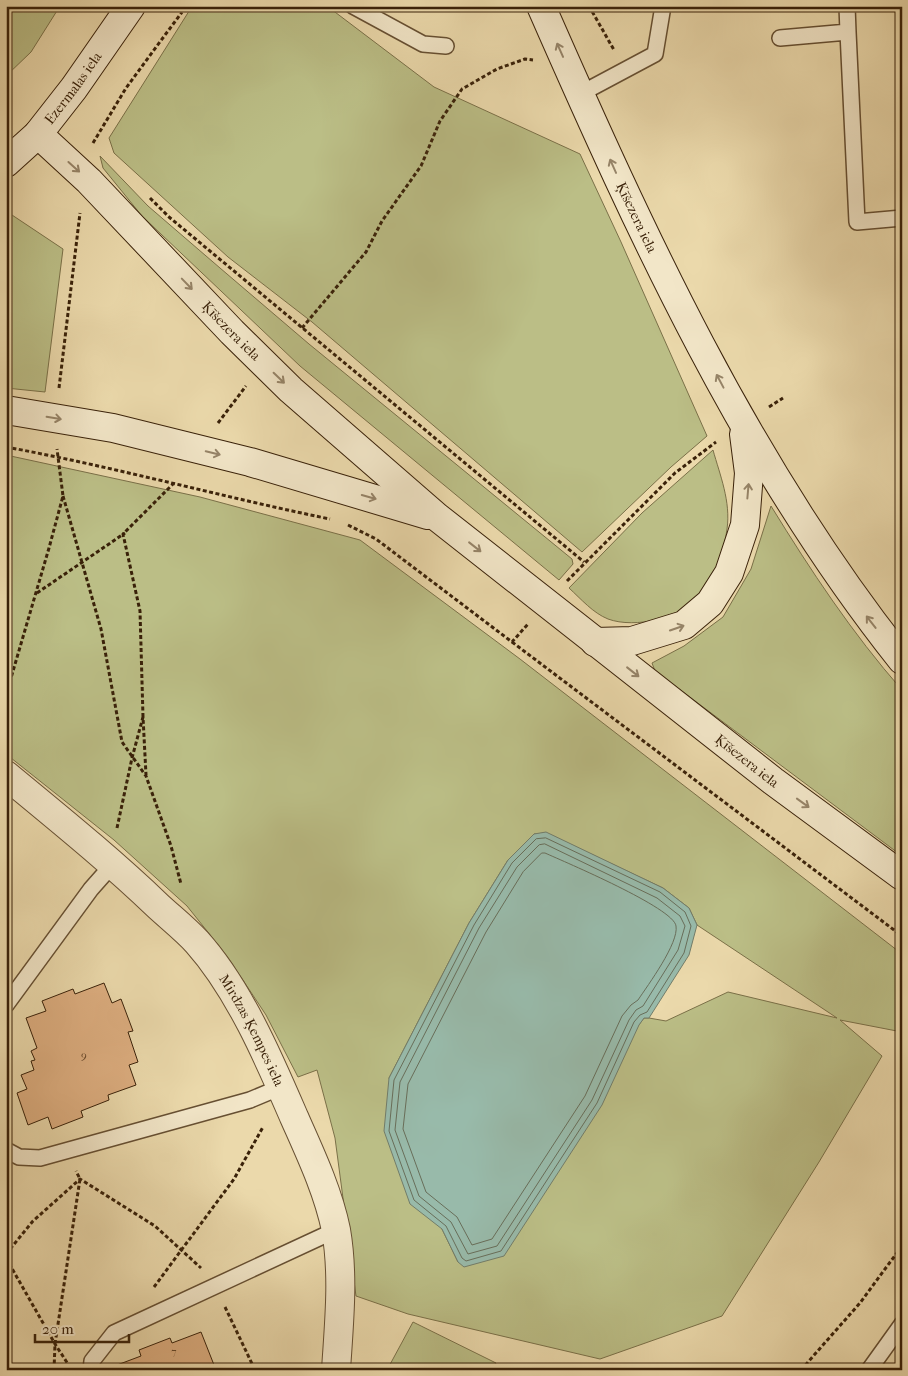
<svg xmlns="http://www.w3.org/2000/svg" width="908" height="1376" font-family="'IM FELL French Canon',serif">
  <style>
    .green { fill: #bbbe86; stroke: #7a7048; fill-rule: evenodd }
    .water { fill: #98baaa; stroke: #727d6a }
    .lines { fill: none; stroke-linecap: round; stroke-linejoin: round }
    .shore { stroke: #686e5a; stroke-width: 1 }
    .building { fill: #ddae80; stroke: #392109 }
    .lane-casing { stroke: #664f32; stroke-width: 18 }
    .street-casing { stroke: #664f32; stroke-width: 30 }
    .secondary-casing { stroke: #392109; stroke-width: 30 }
    .path { stroke: #392109; stroke-width: 3; stroke-dasharray: 4 2.5; stroke-linecap: butt }
    .lane { stroke: #f2e6c8; stroke-width: 15 }
    .street { stroke: #f2e6c8; stroke-width: 28 }
    .secondary { stroke: #f2e6c8; stroke-width: 28 }
    .oneway { stroke: #968468 }
    .labels { text-anchor: middle; dominant-baseline: central; stroke-width: 4; stroke-linejoin: round; paint-order: stroke }
    .number-label { font-size: 11px; fill: #624427 }
    .street-label { font-size: 14px; fill: #392109; stroke: #f2e6c8 }
  </style>
  <rect width="100%" height="100%" fill="#ebd9ab"/>
  <filter id="stains"><feTurbulence type="fractalNoise" baseFrequency=".004" numOctaves="4"/><feColorMatrix values="0 0 0 0 .2 0 0 0 0 .09 0 0 0 0 .02 0 0 0 .5 -.17"/></filter>
  <radialGradient id="worn" r=".72"><stop offset=".6" stop-color="#630" stop-opacity="0"/><stop offset="1" stop-color="#630" stop-opacity=".3"/></radialGradient>
  <path class="green" d="M6 6H60L31 52 6 76Z
    M190 6H327L434 87 580 154 621 242 707 436 671 467 582 552 312 322 228 257 114 153 109 138 191 8Z
    M100 156 148 206 220 268 309 344 572 559 573 564 559 580 300 366 142 216 103 168Z
    M12 215 63 249 45 392 6 388V220Z
    M713 450C720 475 731 502 727 529 725 548 713 580 700 596 682 618 635 629 608 619 593 613 581 599 569 588L642 513Z
    M6 455 200 497 360 540 520 659 902 954V1032L840 1020 882 1056 819 1162 722 1316 600 1359 408 1314 356 1296 335 1138 317 1070 298 1077 266 1015 227 956 187 906 114 840 6 754ZM546 833 663 888 689 908 697 925 837 1018 728 992 666 1021 649 1018H644L458 1262 442 1229 389 1078 469 923 508 860 534 834Z
    M771 506C811 571 852 633 902 690V856L655 671 652 663 684 646 723 617 751 569Z
    M413 1322 496 1363 492 1370H387Z"/>
  <path class="water" d="M546 832 663 888 689 908 697 925 689 955 649 1018H644L639 1025 602 1105 504 1256 464 1267 458 1262 442 1229 410 1204 384 1131 389 1078 469 923 508 860 534 834Z"/>
  <g class="lines">
    <path class="shore" d="M546 838 660 892 685 912 691 926 684 953 647 1012 640 1015 634 1022 597 1103 501 1251 466 1261 462 1258 446 1226 414 1200 389 1131 394 1080 474 925 512 863 536 839Z
      M545 844 657 898 680 916 685 926 678 950 643 1006 636 1010 629 1020 592 1100 497 1246 468 1254 451 1222 419 1196 395 1130 400 1082 479 928 517 867 539 845Z
      M542 853H545C565 862 674 908 676 926 679 943 648 985 638 1000L631 1005 622 1016 585 1096 492 1239 472 1245 457 1217 426 1192 403 1129 408 1084 486 932 523 872Z"/>
  </g>
  <path class="building" d="M104 983 112 1003 121 999 133 1031 128 1032 138 1062 129 1065 136 1085 108 1095 109 1100 81 1111 83 1117 52 1129 48 1117 28 1125 17 1093 27 1089 21 1075 34 1070 31 1061 35 1060 31 1051 37 1048 26 1018 46 1011 42 1001 73 989 75 994Z
    M201 1332 216 1370H109V1368L141 1356 139 1350 170 1338 172 1343Z"/>
  <g class="lines">
    <defs>
      <path id="lane" d="M353 6 423 44 446 46
        M847 6 848 32
        M780 38 848 32 857 222 902 218
        M580 94 655 54 663 6
        M6 1005 91 889 114 863
        M6 1150 19 1157 40 1158 250 1100 281 1087
        M91 1370 92 1361 114 1333 336 1230
        M869 1370 902 1324"/>
      <g id="street">
        <path id="s1" d="M6 775C58 818 110 860 158 906 171 918 185 929 197 942 239 989 269 1059 294 1117 310 1153 328 1191 336 1230 344 1276 339 1323 336 1370"/>
      </g>
      <g id="secondary">
        <path id="s2" d="M541 6C641 234 746 464 902 660"/>
        <path id="s3" d="M38 134 89 181 232 332 291 390 437 517 773 781 902 876"/>
        <path id="s4" d="M6 163 38 134 74 88 131 6"/>
        <path d="M6 410 113 428 250 462 428 515"/>
        <path d="M595 642 632 641 684 625 710 603 729 573 745 525 749 473 744 434"/>
      </g>
    </defs>
    <use href="#lane" class="lane-casing"/>
    <use href="#street" class="street-casing"/>
    <use href="#secondary" class="secondary-casing"/>
    <path class="path" d="M589 6 614 50
      M93 143 126 88 182 12
      M150 198 169 217 584 562
      M302 328 366 252 382 221 421 166 440 121 462 89 497 69 525 59 533 60
      M59 388 80 213
      M769 407 783 398
      M218 423 246 386
      M6 447C115 467 222 497 330 519
      M63 496 101 629 122 742 146 776 171 846 181 884
      M348 525 376 539 512 642 528 624
      M567 581 675 473 716 442
      M37 593 125 533
      M512 642 902 936
      M6 695 49 548 63 496 57 449
      M143 717 140 611 123 534 173 484
      M117 828 132 758 143 717 146 775
      M6 1254 33 1221 80 1179 155 1226 201 1268
      M6 1258 55 1344 68 1364
      M154 1287 234 1179 263 1127
      M225 1307 255 1370
      M54 1370 55 1344 80 1179 76 1171
      M801 1370 860 1303 902 1246"/>
    <use href="#lane" class="lane"/>
    <use href="#street" class="street"/>
    <use href="#secondary" class="secondary"/>
  </g>
  <defs><path id="oneway-shaft" d="M-6 0H5M1.5-3L5.5 0L1.5 3" fill="none" stroke-width="1.6" stroke-linecap="round" stroke-linejoin="round" transform="scale(1.25)"/></defs>
  <g class="oneway">
    <use href="#oneway-shaft" transform="translate(560 50) rotate(-114)"/>
    <use href="#oneway-shaft" transform="translate(613 166) rotate(-114)"/>
    <use href="#oneway-shaft" transform="translate(74 167) rotate(42)"/>
    <use href="#oneway-shaft" transform="translate(187 284) rotate(46)"/>
    <use href="#oneway-shaft" transform="translate(279 378) rotate(44)"/>
    <use href="#oneway-shaft" transform="translate(720 381) rotate(-118)"/>
    <use href="#oneway-shaft" transform="translate(54 418) rotate(9)"/>
    <use href="#oneway-shaft" transform="translate(213 453) rotate(14)"/>
    <use href="#oneway-shaft" transform="translate(748 491) rotate(-85)"/>
    <use href="#oneway-shaft" transform="translate(369 497) rotate(16)"/>
    <use href="#oneway-shaft" transform="translate(475 547) rotate(38)"/>
    <use href="#oneway-shaft" transform="translate(871 622) rotate(-128)"/>
    <use href="#oneway-shaft" transform="translate(677 628) rotate(-19)"/>
    <use href="#oneway-shaft" transform="translate(633 672) rotate(38)"/>
    <use href="#oneway-shaft" transform="translate(803 803) rotate(36)"/>
  </g>
  <g class="labels">
    <g class="number-label">
      <text x="84" y="1055">9</text>
      <text x="174" y="1351">7</text>
    </g>
    <g class="street-label">
      <text stroke="none"><textPath href="#s4" startOffset="101">Ezermalas iela</textPath></text>
      <text stroke="none"><textPath href="#s2" startOffset="232">Ķīšezera iela</textPath></text>
      <text stroke="none"><textPath href="#s3" startOffset="276">Ķīšezera iela</textPath></text>
      <text stroke="none"><textPath href="#s3" startOffset="948">Ķīšezera iela</textPath></text>
      <text stroke="none"><textPath href="#s1" startOffset="358">Mirdzas Ķempes iela</textPath></text>
    </g>
  </g>
  <rect width="908" height="1376" fill="none" stroke="#ebd9ab" stroke-width="25"/>
  <rect x="8" y="8" width="893" height="1361" fill="none" stroke="#392109" stroke-width="2.5"/>
  <rect x="12" y="12" width="883" height="1351" fill="none" stroke="#392109"/>
  <path d="M35 1334v8h94v-8" fill="none" stroke="#392109" stroke-width="2.5"/>
  <text x="42" y="1334" font-size="15" fill="#392109" stroke="#f2e6c8" stroke-width="4" paint-order="stroke">20 m</text>
  <rect width="100%" height="100%" filter="url(#stains)"/>
  <rect width="100%" height="100%" fill="url(#worn)"/>
</svg>
